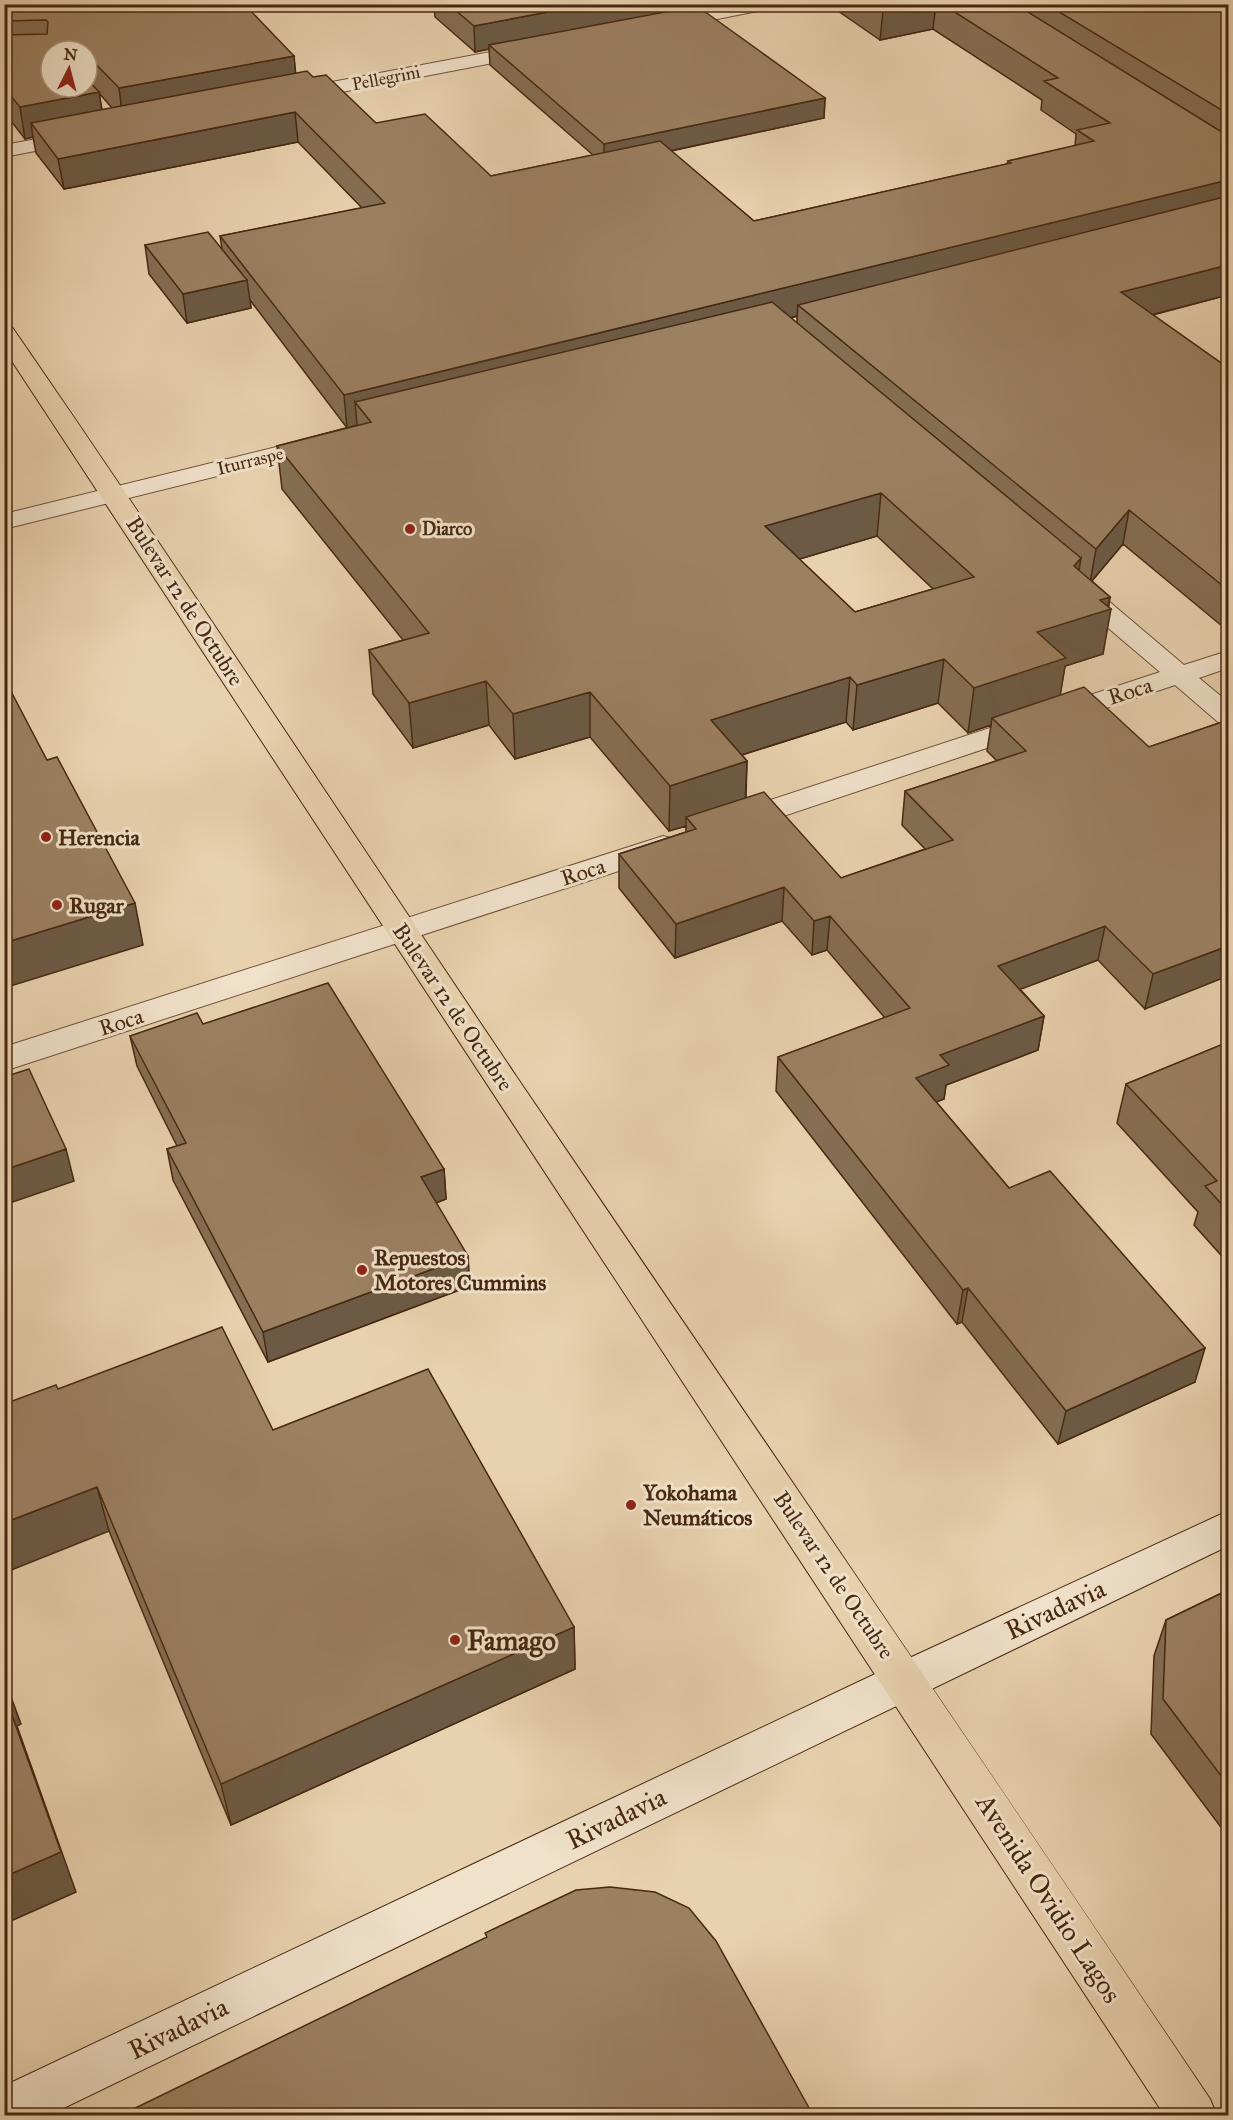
<svg xmlns="http://www.w3.org/2000/svg" width="1233" height="2120" font-family="'IM FELL Great Primer',serif">
  <style>
    .lines { fill: none; stroke-linecap: round; stroke-linejoin: round }
    .street-casing { stroke: #6f5238; stroke-width: 2 }
    .secondary-casing { stroke: #472810; stroke-width: 2 }
    .highway-casing { stroke: #472810; stroke-width: 2 }
    .street { fill: #f0e1ca; fill-rule: evenodd }
    .secondary { fill: #f0e1ca; fill-rule: evenodd }
    .highway { fill: #e8d1ae; fill-rule: evenodd }
    .wall { fill: #856e54; stroke: #472810; stroke-width: 1.5; fill-rule: evenodd }
    .shaded-wall { fill: #6c5a45; stroke: #472810; stroke-width: 1.5 }
    .building { fill: #9b8062; stroke: #472810; stroke-width: 1.5; fill-rule: evenodd }
    .poi-dot { fill: #8f2418; stroke: #f0e1ca; stroke-width: 2 }
    .labels { text-anchor: middle; dominant-baseline: central; stroke-width: 6; stroke-linejoin: round; paint-order: stroke }
    .far-street-label { font-size: 18px; fill: #472810; stroke: #f0e1ca }
    .far-poi-label { font-size: 18px; font-weight: bold; fill: #472810; stroke: #f0e1ca; text-anchor: start }
    .street-label { font-size: 22px; fill: #472810; stroke: #f0e1ca }
    .poi-label { font-size: 22px; font-weight: bold; fill: #472810; stroke: #f0e1ca; text-anchor: start }
    .near-street-label { font-size: 27px; fill: #472810; stroke: #f0e1ca }
    .near-poi-label { font-size: 27px; font-weight: bold; fill: #472810; stroke: #f0e1ca; text-anchor: start }
  </style>
  <rect width="100%" height="100%" fill="#e8d1ae"/>
  <filter id="stains"><feTurbulence type="fractalNoise" baseFrequency=".00333" numOctaves="4"/><feColorMatrix values="0 0 0 0 .2 0 0 0 0 .09 0 0 0 0 .02 0 0 0 .5 -.17"/></filter>
  <radialGradient id="worn" r=".72"><stop offset=".6" stop-color="#630" stop-opacity="0"/><stop offset="1" stop-color="#630" stop-opacity=".3"/></radialGradient>
  <g class="lines">
    <defs>
      <path id="street" d="M738 4H777L768 9 667 29 661 28 658 24 661 20 667 19Z
        M533 44 540 46 542 50 540 54 295 101 288 99 285 95 288 91 295 89Z
        M80 131 87 133 90 137 87 141 4 157V145Z
        M321 436 330 438 333 443 330 448 4 529V514Z
        M1076 579 1085 581 1184 665 1228 651V668L1199 678 1228 702V724L1218 722 1175 685 745 829 735 831 725 829 720 822 725 815 1160 672 1067 593 1063 587 1067 581Z
        M663 836 674 839 678 846 674 853 4 1071V1047Z"/>
      <path id="secondary" d="M1228 1511V1546L47 2116H4V2086L890 1667Z"/>
      <path id="highway" d="M4 325 12 327C183 575 348 827 516 1076 747 1417 981 1757 1210 2099L1217 2116H1165L4 349Z"/>
    </defs>
    <use href="#street" class="street-casing"/>
    <use href="#secondary" class="secondary-casing"/>
    <use href="#highway" class="highway-casing"/>
    <use href="#street" class="street"/>
    <use href="#secondary" class="secondary"/>
    <use href="#highway" class="highway"/>
  </g>
  <path class="wall" d="M4 4 294 56 295 73 313 77 376 123 491 176 593 155 490 65 489 49 475 52 435 17 434 4H680V9L825 98 824 118 671 151 754 221 1007 164 1008 161 1075 146 1076 134 1041 110 1042 100 933 29 880 40 828 4H1228V295L1153 315 1228 368V631L1123 544 1092 581 1110 597 1103 654 1065 666 1060 695 1149 747 1228 720 1145 1009 1098 960 1020 989 1044 1016 1038 1050 946 1085 944 1099 936 1102 1009 1188 1195 1382 1058 1444 962 1322 957 1324 776 1091 778 1057 885 1018 827 950 812 955 782 921 675 958 619 888V854L686 832V826L669 831 590 737 515 759 489 725 413 748 373 694 369 650 403 640 282 489 277 446 357 425 347 428 250 300 251 308 187 323 149 274 145 245 222 249 220 236 362 208 298 142 64 189 36 153 33 137 25 139 4 112ZM51 51H87V87ZM99 93 112 108 102 110ZM797 316V323L791 318ZM877 536 933 589 855 612 799 559ZM938 703 968 733 991 725 987 751 997 761 905 791 902 825 925 849 841 878 746 798 747 761 742 755 846 722 853 730Z
    M203 1024 444 1169 446 1199 436 1203 470 1286 268 1362 173 1180 167 1149 177 1146 137 1066 130 1036Z
    M1228 1042V1263L1194 1225 1198 1212 1117 1123 1126 1084Z
    M58 1389 273 1430 574 1627 575 1669 231 1825 109 1531Z
    M1228 1590V1826L1223 1830 1151 1734 1154 1656 1166 1620Z"/>
  <path class="shaded-wall" d="M590 4H680V13L489 45V49L475 52 474 26Z
    M917 4H936L933 29 880 40 883 11Z
    M294 56 297 87 123 120 119 88Z
    M99 92 104 124 31 123 33 137 25 139 20 107Z
    M825 98 824 118 604 165V144Z
    M295 112 298 142 64 189 58 159Z
    M1228 180V209L798 305 797 316 371 422 355 402 357 425 347 428 344 395Z
    M1228 265V295L1116 324 1121 292Z
    M247 280 251 308 187 323 183 294Z
    M881 493 877 536 763 570 765 526Z
    M1129 510 1123 544 1090 583 1096 549Z
    M1081 558 1074 602V566Z
    M1110 597 1107 610 1111 609 1103 654 1065 666 1059 703 992 718 991 725 968 733 974 688 1037 632 1100 600Z
    M944 659 938 703 853 730 857 685Z
    M850 677 846 722 709 765 711 720Z
    M486 681 489 725 413 748 409 703Z
    M590 692V737L515 759 513 714Z
    M747 761 745 806 686 817V826L669 831 670 786Z
    M784 887 782 921 675 958 676 924Z
    M135 903 143 945 4 988V943Z
    M830 916 827 950 812 955 814 921Z
    M1105 926 1098 960 992 1000 998 966Z
    M1228 946V976L1145 1009 1153 974Z
    M1044 1016 1038 1050 946 1085 944 1099 911 1112 916 1078 940 1055Z
    M66 1149 74 1181 4 1205V1170Z
    M444 1169 446 1199 423 1208 421 1177Z
    M468 1256 470 1286 268 1362 263 1332Z
    M968 1288 962 1322 957 1324 963 1290Z
    M1205 1348 1195 1382 1058 1444 1066 1411Z
    M97 1487 109 1531 4 1573V1523Z
    M574 1627 575 1669 231 1825 221 1784Z
    M4 1678 21 1724 17 1726 76 1892 4 1924Z
    M1228 1815V1826L1223 1830Z"/>
  <path class="building" d="M4 4H244L294 56 119 88 87 55V51H83L82 50 81 51H51V87H87V79L99 92 20 107 4 88V35L47 34 48 22 46 20 4 21Z
    M448 4H590L474 26Z
    M872 4H917L883 11Z
    M942 4H1015L1225 134 1228 135V180L344 395 220 236 385 203 295 112 58 159 31 123 307 71 313 77 326 75 376 123 425 114 491 176 660 141 754 221 1011 163 1008 161 1094 141 1077 130 1110 123 1044 81 1058 78Z
    M1046 4H1228V114Z
    M697 6 825 98 604 144 489 45Z
    M1228 196V265L1121 292 1228 368V590L1129 510 1096 549 798 305Z
    M208 232 247 280 183 294 145 245Z
    M772 302 1081 558 1074 566 1110 597 1100 600 1111 609 1037 632 1066 658 974 688 944 659 857 685 850 677 711 720 747 761 670 786 590 692 513 714 486 681 409 703 369 650 429 633 277 446 371 422 355 402ZM881 493 974 577 855 612 765 526Z
    M4 678 47 760 57 757 135 903 4 943Z
    M1084 687 1149 747 1228 720V946L1153 974 1105 926 998 966 1044 1016 940 1055 949 1065 916 1078 1009 1188 1050 1171 1205 1348 1066 1411 968 1288 963 1290 778 1057 910 1008 830 916 814 921 784 887 676 924 619 854 696 829 686 817 764 792 841 878 953 840 905 791 1026 751 992 718Z
    M328 983 444 1169 421 1177 468 1256 263 1332 167 1149 186 1143 130 1036 197 1013 203 1024Z
    M1228 1042V1211L1205 1186 1217 1181 1126 1084Z
    M29 1069 66 1149 4 1170V1077Z
    M222 1327 273 1430 428 1369 574 1627 221 1784 97 1487 4 1523V1404L56 1385 58 1389Z
    M1228 1590V1785L1163 1699 1166 1620Z
    M4 1693 61 1852 4 1877Z
    M610 1887 655 1892 689 1908 716 1941 813 2115H121L487 1937 485 1933 576 1890Z"/>
  <g class="poi-dot">
    <circle cx="410" cy="529" r="6"/>
    <circle cx="46" cy="837" r="6"/>
    <circle cx="57" cy="905" r="6"/>
    <circle cx="362" cy="1270" r="6"/>
    <circle cx="631" cy="1505" r="6"/>
    <circle cx="455" cy="1640" r="6"/>
  </g>
  <g class="labels">
    <g class="far-street-label">
      <text transform="translate(386 78) rotate(-11)">Pellegrini</text>
      <text transform="translate(250 461) rotate(-14)">Iturraspe</text>
    </g>
    <g class="far-poi-label">
      <text x="422" y="529">Diarco</text>
    </g>
    <g class="street-label">
      <text transform="translate(185 601) rotate(57)">Bulevar 12 de Octubre</text>
      <text transform="translate(1130 691) rotate(-18)">Roca</text>
      <text transform="translate(583 872) rotate(-18)">Roca</text>
      <text transform="translate(453 1007) rotate(56)">Bulevar 12 de Octubre</text>
      <text transform="translate(121 1022) rotate(-18)">Roca</text>
      <text transform="translate(834 1575) rotate(56)">Bulevar 12 de Octubre</text>
    </g>
    <g class="poi-label">
      <text x="58" y="837">Herencia</text>
      <text x="69" y="905">Rugar</text>
      <text x="374" y="1257">Repuestos<tspan x="374" dy="25">Motores Cummins</tspan></text>
      <text x="643" y="1492">Yokohama<tspan x="643" dy="25">Neumáticos</tspan></text>
    </g>
    <g class="near-street-label">
      <text transform="translate(1055 1609) rotate(-25)">Rivadavia</text>
      <text transform="translate(616 1818) rotate(-26)">Rivadavia</text>
      <text transform="translate(1049 1898) rotate(57)">Avenida Ovidio Lagos</text>
      <text transform="translate(178 2028) rotate(-26)">Rivadavia</text>
    </g>
    <g class="near-poi-label">
      <text x="467" y="1640">Famago</text>
    </g>
  </g>
  <rect width="1233" height="2120" fill="none" stroke="#e8d1ae" stroke-width="24"/>
  <rect x="6" y="6" width="1221" height="2108" fill="none" stroke="#472810" stroke-width="3"/>
  <rect x="12" y="12" width="1209" height="2096" fill="none" stroke="#472810" stroke-width="1.5"/>
  <g transform="translate(69 69) rotate(6)"><circle r="28" fill="#f0e1ca" stroke="#ac9780" stroke-width="1.5"/>
  <path d="M0-4.5L10 22L0 15L-10 22Z" fill="#8f2418"/>
  <text y="-9" font-size="16" font-weight="bold" text-anchor="middle" fill="#472810">N</text>
  </g>
  <rect width="100%" height="100%" filter="url(#stains)"/>
  <rect width="100%" height="100%" fill="url(#worn)"/>
</svg>
